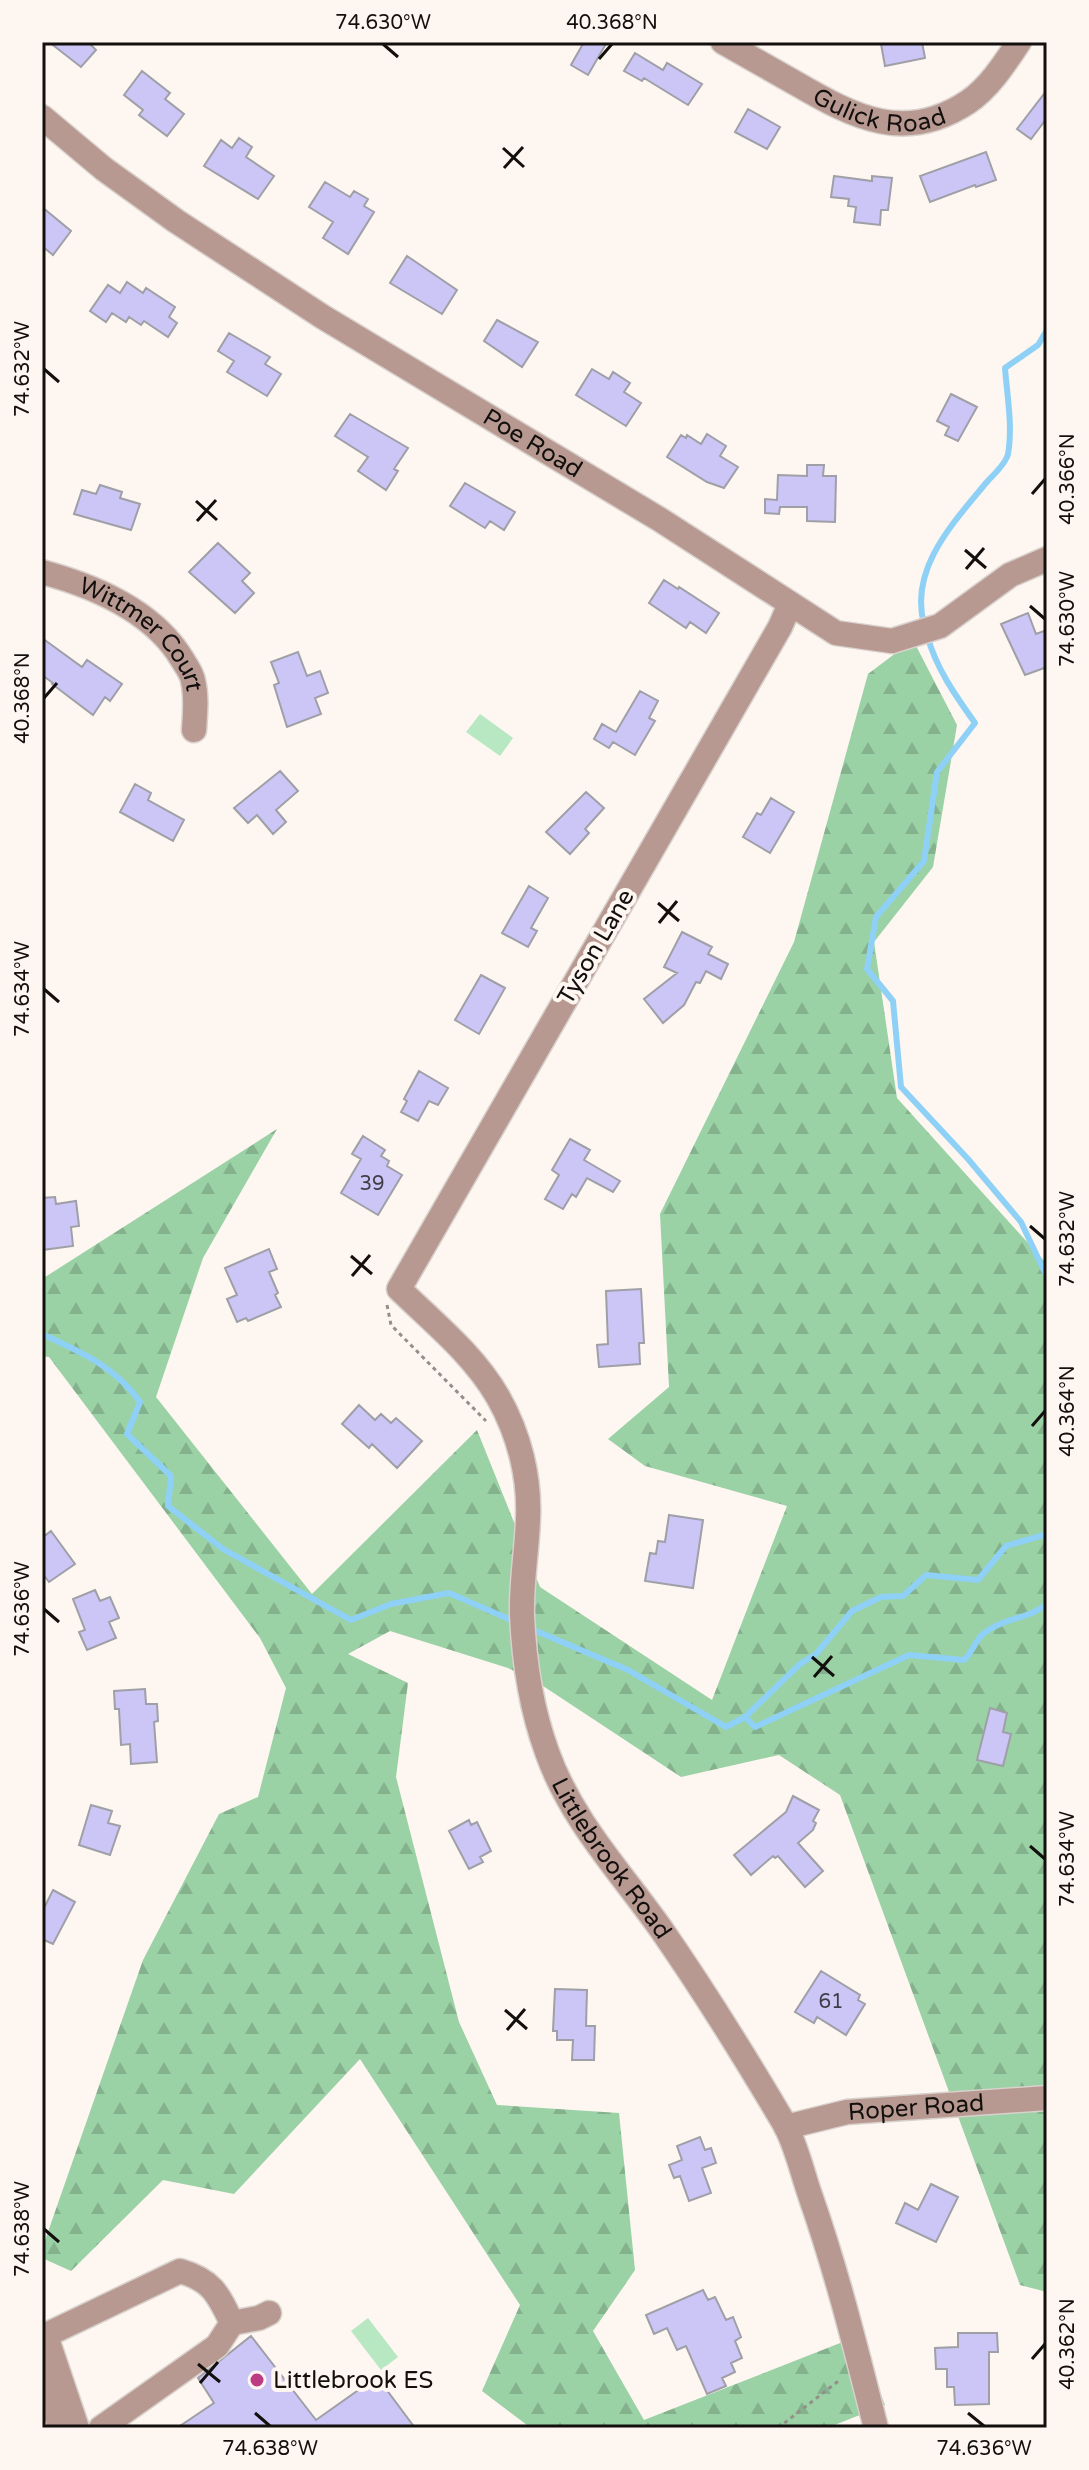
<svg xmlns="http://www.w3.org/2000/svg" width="1089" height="2470" font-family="'Varela Round',sans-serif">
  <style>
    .forest { fill: url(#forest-firs) }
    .pitch { fill: #b8e8c1 }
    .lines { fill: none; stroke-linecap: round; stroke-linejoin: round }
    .stream { stroke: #8fd1f6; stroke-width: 6 }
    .building { fill: #ccc6f7; stroke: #9f9fa7; stroke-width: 2 }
    .minor-casing { stroke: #d8d1cc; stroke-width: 27 }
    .path { stroke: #958f8b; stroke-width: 3; stroke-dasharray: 4 4; stroke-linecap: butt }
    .minor { stroke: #b89992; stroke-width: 24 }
    .ticks { fill: none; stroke: #120f0d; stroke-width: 3 }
    .poi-dot { fill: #bd3b82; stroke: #fef6f0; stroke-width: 3 }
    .labels { text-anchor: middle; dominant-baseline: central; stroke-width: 8; stroke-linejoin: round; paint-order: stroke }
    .number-label { font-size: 20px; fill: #403d48 }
    .street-label { font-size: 24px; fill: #120f0d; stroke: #fef6f0 }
    .poi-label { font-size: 24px; fill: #120f0d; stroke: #fef6f0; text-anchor: start }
    .neatline { fill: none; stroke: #120f0d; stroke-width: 3 }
    .ticks-label { font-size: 20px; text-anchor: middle; fill: #120f0d }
  </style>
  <defs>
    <pattern id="forest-firs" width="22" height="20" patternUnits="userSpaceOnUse" patternTransform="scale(2)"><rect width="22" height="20" fill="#9ad1a5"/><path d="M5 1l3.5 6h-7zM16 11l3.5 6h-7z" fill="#84b28d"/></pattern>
  </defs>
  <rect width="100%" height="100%" fill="#fef6f0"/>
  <path class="forest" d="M913 640 957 725 933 867 874 942 897 1098 1047 1264V2292L1020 2285 840 1795 779 1755 681 1777 540 1684 508 1668 390 1631 348 1654 408 1683 396 1777 459 2022 497 2105 619 2113 635 2270 593 2331 644 2420 858 2336 885 2405 827 2428H531L482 2391 520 2305 360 2059 234 2194 163 2180 71 2271 42 2258V2249L143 1960 219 1814 258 1797 286 1688 260 1638 49 1357 42 1356V1279L277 1129 203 1258 156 1397 312 1594 477 1430 540 1587 712 1700 787 1506 645 1466 608 1439 669 1387 660 1214 794 942 868 674Z"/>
  <path class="pitch" d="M480 714 513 738 500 756 466 732Z
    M368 2318 398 2357 381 2370 351 2331Z"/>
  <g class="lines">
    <path class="stream" d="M924 624C909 569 953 523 986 483 992 476 1006 464 1008 454 1013 427 1007 395 1005 368L1038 345 1047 330
      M927 635C936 668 955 695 975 723L937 772 924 861 876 917 867 969 893 1001 901 1087 968 1159 1021 1222 1047 1277
      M42 1334C79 1351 116 1367 140 1402L127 1434 171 1476 168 1506 223 1549 351 1620 391 1604 449 1593 516 1622
      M529 1628 628 1670 726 1727 745 1717 755 1727 909 1655 964 1660C972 1653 975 1641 983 1634 1002 1618 1029 1619 1047 1604
      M745 1717 800 1664 816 1654 852 1611 881 1597 903 1596 926 1575 978 1580 1006 1546 1047 1534"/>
  </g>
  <path class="building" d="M49 42H88L96 50 81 67Z
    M584 42H607L588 75 571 65Z
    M889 42H922L925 58 885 66 881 44Z
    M635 53 663 70 667 63 702 84 688 105 644 78 642 81 624 71Z
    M142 71 170 93 165 99 184 114 167 136 139 115 143 110 124 95Z
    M1047 90V118L1031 139 1017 129Z
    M748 109 780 127 767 149 735 132Z
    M239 138 252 147 246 157 274 176 258 199 204 166 221 140 232 148Z
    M986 152 996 180 976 187 975 185 930 202 920 176Z
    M834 176 872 181V176L892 178 888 210H881L880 225 854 222 856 207 848 206 849 199 831 197Z
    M325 182 350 197 354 191 368 199 364 206 374 212 348 254 323 238 333 222 309 207Z
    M42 207 71 231 53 255 42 246Z
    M407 256 457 290 442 314 390 283Z
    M127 282 143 293 146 288 175 307 169 317 177 323 168 337 144 321 141 325 129 317 126 322 112 313 106 322 90 311 108 285 120 293Z
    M497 320 538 342 522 367 484 341Z
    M229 333 270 357 265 364 281 374 267 396 227 372 234 361 218 351Z
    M592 369 609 379 613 372 630 383 624 392 641 403 626 426 576 395Z
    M951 394 977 407 958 441 945 435 949 427 937 421Z
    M350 414 408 448 394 469 398 471 386 490 358 471 368 457 335 436Z
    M707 434 726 446 720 456 738 467 724 488 707 482 667 457 681 435 686 438 687 435 701 444Z
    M807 465H824L823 476H836L835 522 807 521V507H780L779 514 765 513V499L777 500 778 475 807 476Z
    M465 483 515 512 504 530 490 521 485 528 450 506Z
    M100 485 122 492 120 498 140 504 131 530 74 514 82 490 96 494Z
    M218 543 250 573 242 581 254 593 235 613 189 572Z
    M664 580 678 589 679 587 719 613 706 633 690 622 686 628 649 603Z
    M1028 613 1036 634 1047 630V667L1025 675 1001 624Z
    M42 638 82 667 87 660 122 684 110 701 105 697 93 715 52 684 53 683 42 675Z
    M298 652 307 676 320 671 328 693 315 698 321 714 287 727 274 685 279 683 271 662Z
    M640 691 658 701 649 718 655 721 635 755 613 742 609 748 594 739 602 724 616 732Z
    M280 771 298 791 276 810 286 822 273 834 257 815 248 823 234 808Z
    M135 784 151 793 148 800 184 820 173 841 120 812Z
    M586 792 604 808 585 829 589 833 570 854 546 832Z
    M771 798 794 812 770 853 743 837 757 813 761 815Z
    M529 886 548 898 531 928 537 931 528 947 502 933Z
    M682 932 712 947 708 954 728 964 721 979 706 971 700 983 696 982 684 1005 663 1023 644 999 677 973 664 967Z
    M481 975 505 988 479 1034 455 1020Z
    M419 1071 448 1088 438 1105 429 1101 418 1121 401 1112 407 1101 404 1099Z
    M363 1136 385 1150 381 1156 389 1161 387 1166 402 1175 378 1215 341 1193 361 1159 352 1154Z
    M570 1139 590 1150 584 1160 620 1181 613 1192 587 1178 576 1197 572 1194 563 1209 545 1199 559 1175 552 1170Z
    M55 1197 56 1204 76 1201 79 1226 71 1227 73 1246 42 1250V1198Z
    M269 1249 277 1269 269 1272 278 1293 275 1295 281 1307 248 1321 246 1318 237 1322 227 1299 237 1295 225 1268Z
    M641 1289 644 1343H639L640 1364 599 1367 597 1345 608 1344 606 1291Z
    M359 1405 375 1420 381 1414 391 1423 396 1418 422 1441 397 1468 372 1444 369 1448 342 1424Z
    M669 1515 703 1520 693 1588 645 1581 650 1553 656 1554 658 1541 665 1542Z
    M51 1531 75 1564 49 1582 42 1573V1538Z
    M95 1590 100 1601 110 1597 119 1618 109 1622 116 1638 87 1650 79 1632 85 1630 73 1599Z
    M145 1689 146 1704H157L158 1721 154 1722 157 1762 131 1764 130 1744 121 1745 119 1709H115L114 1691Z
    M990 1708 1007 1713 1003 1732 1011 1734 1003 1766 977 1760Z
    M793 1796 819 1810 813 1821 816 1823 813 1830 798 1843 823 1871 805 1887 778 1856 775 1858 773 1856 751 1875 734 1855 786 1812Z
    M91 1805 112 1811 108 1823 120 1826 110 1855 79 1845Z
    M469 1820 471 1825 477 1822 491 1851 480 1857 483 1862 469 1869 449 1831Z
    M53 1890 75 1902 53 1944 42 1939V1912Z
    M821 1971 860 1995 858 2000 865 2004 846 2035 817 2017 814 2023 795 2012Z
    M555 1989 587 1990 586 2026H595L594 2060H572L573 2040H557V2031H553Z
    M700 2137 705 2150 711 2148 716 2163 702 2168 711 2193 689 2201 680 2176 674 2178 669 2165 682 2160 677 2146Z
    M931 2184 958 2197 936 2242 896 2223 905 2203 918 2210Z
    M703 2290 708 2300 715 2297 726 2320 733 2317 741 2337 735 2341 742 2358 731 2363 735 2372 722 2378 726 2386 707 2394 686 2346 677 2350 667 2328 654 2334 646 2315Z
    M958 2333H997L998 2352H989V2404L955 2405 954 2387H947V2369H936L935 2348 958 2347Z
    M251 2336 316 2420 377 2377 415 2428H177L214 2403 198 2378Z"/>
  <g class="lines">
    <defs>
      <g id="minor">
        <path id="s1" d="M723 42C748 56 772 70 797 84 854 117 905 144 968 102 989 88 1005 63 1019 42"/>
        <path id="s2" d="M42 117 104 169 176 221 323 317 659 519 836 633 892 641 940 626 1010 575 1047 559"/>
        <path id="s3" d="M42 572C94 586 153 611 182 659 186 666 192 673 193 681 197 697 195 714 194 730"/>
        <path id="s4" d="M790 604 780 627 399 1289C433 1322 474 1355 498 1397 519 1434 530 1477 528 1519 527 1551 521 1583 522 1615 524 1661 531 1708 547 1752 571 1820 620 1871 661 1929 704 1991 745 2057 784 2123 796 2144 802 2172 810 2195 837 2272 856 2349 876 2428"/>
        <path id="s5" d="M786 2127 847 2112 1047 2098"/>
        <path d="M232 2323 259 2318 269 2313"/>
        <path d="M46 2336 77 2428"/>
        <path d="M42 2337 180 2271C212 2280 218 2294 232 2323L217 2346 101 2428"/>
        <path d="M42 2378 61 2428"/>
      </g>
    </defs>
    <use href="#minor" class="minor-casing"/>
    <path class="path" d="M387 1305 391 1325 486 1421
      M778 2428 841 2379"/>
    <use href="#minor" class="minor"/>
  </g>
  <path class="ticks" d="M383 44 398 57M599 59 612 44M503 148 524 167M504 168 523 147M44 369 59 382M1032 494 1045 479M196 501 217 520M197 521 216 500M965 550 986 568M966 569 984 548M1030 606 1045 619M44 698 57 683M658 903 679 921M659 923 677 901M44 989 59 1002M1030 1226 1045 1239M351 1256 372 1274M352 1276 370 1255M1032 1426 1045 1411M44 1609 59 1622M812 1657 834 1676M814 1677 832 1656M1030 1846 1045 1859M505 2010 527 2029M507 2030 525 2009M44 2229 59 2242M1032 2359 1045 2344M198 2364 220 2382M200 2383 218 2362M255 2413 270 2426M968 2413 984 2426"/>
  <circle class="poi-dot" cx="257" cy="2380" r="8"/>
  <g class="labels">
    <g class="number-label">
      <text x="372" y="1184">39</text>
      <text x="831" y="2002">61</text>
    </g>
    <g class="street-label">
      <text stroke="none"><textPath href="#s1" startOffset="174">Gulick Road</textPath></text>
      <text stroke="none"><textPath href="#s2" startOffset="590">Poe Road</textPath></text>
      <text stroke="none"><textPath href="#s3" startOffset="122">Wittmer Court</textPath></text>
      <text transform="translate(596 947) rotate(-60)">Tyson Lane</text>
      <text stroke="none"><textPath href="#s4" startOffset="1424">Littlebrook Road</textPath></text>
      <text stroke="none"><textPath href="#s5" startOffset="132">Roper Road</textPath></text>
    </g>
    <g class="poi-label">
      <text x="273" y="2380">Littlebrook ES</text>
    </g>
  </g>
  <rect width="1089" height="2470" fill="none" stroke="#fef6f0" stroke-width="88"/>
  <rect x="44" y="44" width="1001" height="2382" class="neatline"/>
  <g class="ticks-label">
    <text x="383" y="29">74.630°W</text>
    <text x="612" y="29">40.368°N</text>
    <text transform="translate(22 369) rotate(-90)" y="7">74.632°W</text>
    <text transform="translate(1067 479) rotate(-90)" y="7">40.366°N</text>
    <text transform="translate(1067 619) rotate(-90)" y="7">74.630°W</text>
    <text transform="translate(22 698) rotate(-90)" y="7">40.368°N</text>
    <text transform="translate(22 989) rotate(-90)" y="7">74.634°W</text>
    <text transform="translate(1067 1239) rotate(-90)" y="7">74.632°W</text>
    <text transform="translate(1067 1411) rotate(-90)" y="7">40.364°N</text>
    <text transform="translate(22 1609) rotate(-90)" y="7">74.636°W</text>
    <text transform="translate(1067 1859) rotate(-90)" y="7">74.634°W</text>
    <text transform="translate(22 2229) rotate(-90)" y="7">74.638°W</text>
    <text transform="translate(1067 2344) rotate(-90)" y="7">40.362°N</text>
    <text x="270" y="2455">74.638°W</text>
    <text x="984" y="2455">74.636°W</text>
  </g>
</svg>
